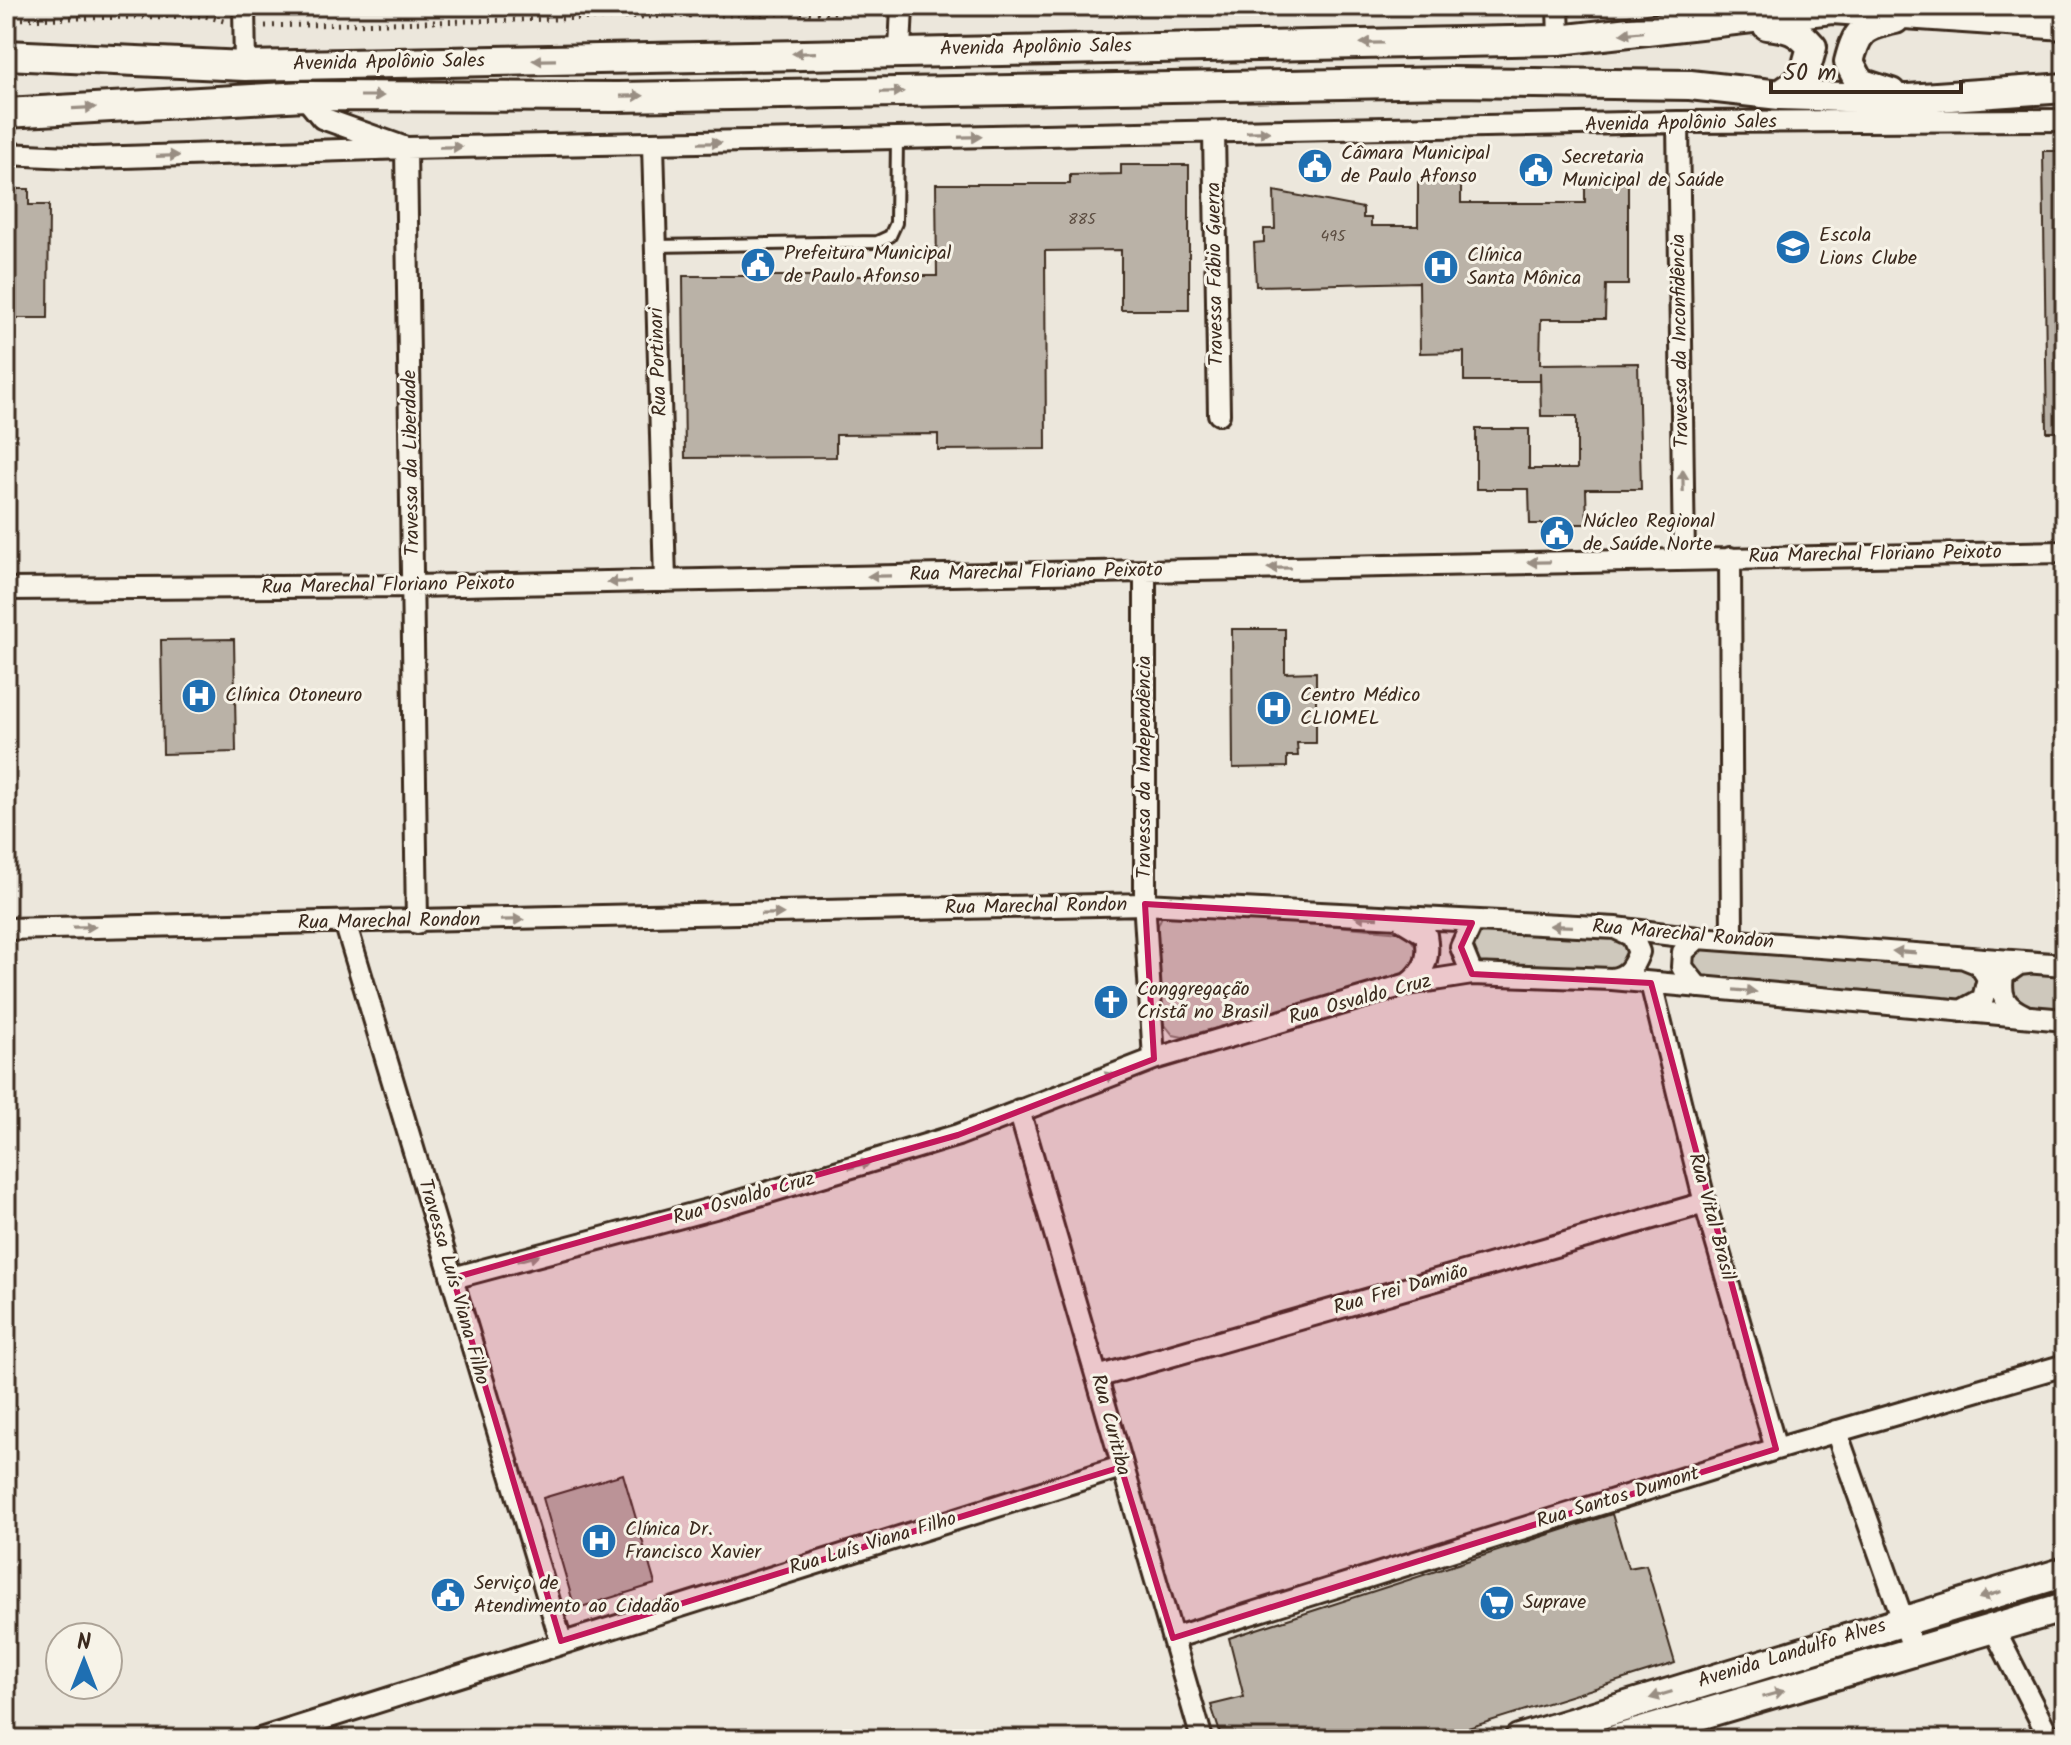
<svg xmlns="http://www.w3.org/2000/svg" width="2071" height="1745" font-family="Kalam,sans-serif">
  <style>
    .green { fill: #cec8bc; stroke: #84796d; stroke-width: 2 }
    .building { fill: #bab2a7; stroke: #3b2a1e; stroke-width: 2 }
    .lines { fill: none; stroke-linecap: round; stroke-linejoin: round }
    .lane-casing { stroke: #3b2a1e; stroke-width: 16 }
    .street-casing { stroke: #3b2a1e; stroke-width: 26 }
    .secondary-casing { stroke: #3b2a1e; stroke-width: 34 }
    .path { stroke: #3b2a1e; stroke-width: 5; stroke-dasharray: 2 6; stroke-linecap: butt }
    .lane { stroke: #f7f3e8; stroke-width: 10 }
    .street { stroke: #f7f3e8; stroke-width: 20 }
    .secondary { stroke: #f7f3e8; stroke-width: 28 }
    .oneway { fill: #998e83 }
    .marked { fill: #c2185b; fill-opacity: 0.2; stroke: #c2185b; stroke-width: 6; stroke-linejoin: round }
    .labels { text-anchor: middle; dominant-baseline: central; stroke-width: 6; stroke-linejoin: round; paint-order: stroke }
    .number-label { font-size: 16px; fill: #5b4c40 }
    .street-label { font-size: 20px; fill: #3b2a1e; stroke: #f7f3e8 }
    .poi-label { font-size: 20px; fill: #3b2a1e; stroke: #f7f3e8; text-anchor: start }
  </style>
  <rect width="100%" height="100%" fill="#ece7dc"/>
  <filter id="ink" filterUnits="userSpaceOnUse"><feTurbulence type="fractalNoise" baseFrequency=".0125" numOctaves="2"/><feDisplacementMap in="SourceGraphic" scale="16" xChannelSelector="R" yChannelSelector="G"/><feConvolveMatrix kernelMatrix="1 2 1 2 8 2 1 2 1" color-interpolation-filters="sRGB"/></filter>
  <g filter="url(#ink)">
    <path class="green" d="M1177 911 1401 932C1420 942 1421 960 1409 976L1183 1037 1173 1035 1162 1021 1157 927 1163 914Z
      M1483 929 1616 939 1623 941 1629 953 1625 971 1479 970 1467 946 1476 931Z
      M1689 942 1978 966 1976 1003 1696 985 1681 963Z
      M2065 968V1018L2031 1015 2002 988 2007 972Z"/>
    <path class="building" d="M2043 151H2065V432H2047Z
      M1121 165H1189V310H1121V250L1045 251 1046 449 938 450V434L836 435V457L685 458 683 276H937L936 184H1070V175L1121 174Z
      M1418 182H1461V203H1585V182H1628V285H1606L1605 319H1541L1540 364 1638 363 1641 489H1586L1587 524H1530L1529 489H1476V429H1529V469H1577V416H1541L1540 372V381H1464V352L1420 353 1419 282 1256 286 1254 243 1264 242V229H1275L1274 191 1363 208V218H1371V226H1418Z
      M6 189H29V205H49L48 318H6Z
      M1232 629H1285V673L1316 672V743H1297L1298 756H1287V767L1233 768Z
      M234 639 236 752 163 754 161 640Z
      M623 1474 655 1584 575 1609 543 1498Z
      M1612 1514 1628 1568 1646 1565 1675 1663 1433 1739H1222L1211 1705 1244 1697 1229 1638Z"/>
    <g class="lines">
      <defs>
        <path id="lane" d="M656 246 877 242 890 236 896 223 897 138"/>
        <path id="street" d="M244 6 245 66
          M1558 6 1559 40
          M900 50 902 6
          M304 96 322 118 406 148 1678 122 2065 120
          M1678 122 1684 559
          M1214 133 1219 414
          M653 144 665 581
          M6 154 92 158 406 148 417 923
          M1730 558 1732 940
          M1145 570V915L1154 1059
          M6 589 414 586 2065 552
          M1403 921 1426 935C1430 957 1426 970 1408 984
          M345 922 561 1641
          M6 929 1145 904 1616 928 1698 938 2065 965
          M1472 974 1461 947 1472 923
          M1612 979C1628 977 1633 967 1639 952L1632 936 1617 929
          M1651 983 1705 1203 1776 1449
          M1698 987 1682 967 1683 952 1698 938
          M1961 1011 1983 999 1988 978 1979 964 1964 958
          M2024 1015C2004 1006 2000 996 2003 975L2019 964 2028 963
          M1019 1110 1202 1739
          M453 1278 726 1205 958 1135 1154 1059 1408 984 1472 974 1612 979 2065 1020
          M1097 1377 1705 1203
          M1836 1431 1915 1654
          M1994 1629 2050 1739
          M1173 1638 1776 1449 2065 1365
          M260 1739 1121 1467"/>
        <path id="secondary" d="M1767 25C1788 27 1798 30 1812 47L1803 79 1780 95
          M6 55 245 66 1559 40 1832 9 2065 25
          M1891 93 1860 83 1849 62C1857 30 1863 26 1895 19
          M6 113 304 96 617 97 1451 82 1690 85 1780 95 1908 99 2065 88
          M1519 1739 2065 1572
          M1618 1739 2065 1607"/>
      </defs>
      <use href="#lane" class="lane-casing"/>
      <use href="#street" class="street-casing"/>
      <use href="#secondary" class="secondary-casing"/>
      <path class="path" d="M921 10 1128 6
        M6 19 205 16 224 21
        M265 26 883 11"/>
      <use href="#lane" class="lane"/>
      <use href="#street" class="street"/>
      <use href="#secondary" class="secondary"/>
    </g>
    <defs><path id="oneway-solid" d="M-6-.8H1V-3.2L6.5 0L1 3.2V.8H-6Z" transform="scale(2)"/></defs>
    <g class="oneway">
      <use href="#oneway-solid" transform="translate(1632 33) rotate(174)"/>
      <use href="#oneway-solid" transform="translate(1372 43) rotate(179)"/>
      <use href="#oneway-solid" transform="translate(804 53) rotate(178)"/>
      <use href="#oneway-solid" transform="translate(544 60) rotate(179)"/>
      <use href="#oneway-solid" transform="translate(892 92) rotate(-1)"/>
      <use href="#oneway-solid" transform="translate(372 96)"/>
      <use href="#oneway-solid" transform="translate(632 96) rotate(-1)"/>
      <use href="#oneway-solid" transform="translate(84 108) rotate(-3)"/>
      <use href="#oneway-solid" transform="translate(1258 132) rotate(-1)"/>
      <use href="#oneway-solid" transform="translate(970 137) rotate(-1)"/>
      <use href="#oneway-solid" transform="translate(710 143) rotate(-1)"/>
      <use href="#oneway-solid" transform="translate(451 147) rotate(-1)"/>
      <use href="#oneway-solid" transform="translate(168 156) rotate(-2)"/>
      <use href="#oneway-solid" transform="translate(1683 481) rotate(-91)"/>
      <use href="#oneway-solid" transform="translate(1539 562) rotate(179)"/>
      <use href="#oneway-solid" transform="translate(1279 568) rotate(179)"/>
      <use href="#oneway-solid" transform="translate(879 576) rotate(179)"/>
      <use href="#oneway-solid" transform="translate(619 582) rotate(179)"/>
      <use href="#oneway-solid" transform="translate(772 914) rotate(-1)"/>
      <use href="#oneway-solid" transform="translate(1366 917) rotate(-177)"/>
      <use href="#oneway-solid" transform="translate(512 920) rotate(-1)"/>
      <use href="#oneway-solid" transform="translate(1561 926) rotate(-178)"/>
      <use href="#oneway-solid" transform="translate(84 927) rotate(-1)"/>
      <use href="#oneway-solid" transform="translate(1904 952) rotate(-176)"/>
      <use href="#oneway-solid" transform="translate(1745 991) rotate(5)"/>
      <use href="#oneway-solid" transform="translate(1104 1078) rotate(-21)"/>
      <use href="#oneway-solid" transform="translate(860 1165) rotate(-17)"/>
      <use href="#oneway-solid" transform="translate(528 1258) rotate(-15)"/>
      <use href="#oneway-solid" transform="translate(1990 1595) rotate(163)"/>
      <use href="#oneway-solid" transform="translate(1773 1694) rotate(-16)"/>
      <use href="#oneway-solid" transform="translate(1661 1695) rotate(163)"/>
    </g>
  </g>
  <path class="marked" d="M1145 904 1472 923 1461 947 1472 974 1651 983 1776 1449 1173 1638 1121 1467 561 1641 453 1278 958 1135 1154 1059Z"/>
  <defs>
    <symbol id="civic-disc" viewBox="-11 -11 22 22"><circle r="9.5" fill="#1f6fb2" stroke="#f7f3e8"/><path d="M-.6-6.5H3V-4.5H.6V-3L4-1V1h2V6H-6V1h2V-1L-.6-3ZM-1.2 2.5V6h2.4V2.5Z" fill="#fff"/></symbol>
    <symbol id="school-disc" viewBox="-11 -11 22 22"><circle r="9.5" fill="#1f6fb2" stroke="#f7f3e8"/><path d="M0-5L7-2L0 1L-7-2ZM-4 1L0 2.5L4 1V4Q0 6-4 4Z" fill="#fff"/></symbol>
    <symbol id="hospital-disc" viewBox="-11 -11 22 22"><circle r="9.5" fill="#1f6fb2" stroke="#f7f3e8"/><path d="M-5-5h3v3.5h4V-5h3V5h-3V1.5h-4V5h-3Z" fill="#fff"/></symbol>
    <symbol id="church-disc" viewBox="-11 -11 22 22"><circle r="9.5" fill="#1f6fb2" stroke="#f7f3e8"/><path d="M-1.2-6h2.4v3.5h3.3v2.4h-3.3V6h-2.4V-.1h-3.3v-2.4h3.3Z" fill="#fff"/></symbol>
    <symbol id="supermarket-disc" viewBox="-11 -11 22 22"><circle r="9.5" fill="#1f6fb2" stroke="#f7f3e8"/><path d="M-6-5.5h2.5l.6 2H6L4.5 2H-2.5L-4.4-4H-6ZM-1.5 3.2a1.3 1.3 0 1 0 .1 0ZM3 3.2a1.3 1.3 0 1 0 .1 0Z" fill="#fff"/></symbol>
  </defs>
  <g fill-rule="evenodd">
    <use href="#civic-disc" x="1295" y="146" width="40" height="40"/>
    <use href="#civic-disc" x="1516" y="150" width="40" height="40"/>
    <use href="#school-disc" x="1773" y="227" width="40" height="40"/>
    <use href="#civic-disc" x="738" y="245" width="40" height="40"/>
    <use href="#hospital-disc" x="1421" y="247" width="40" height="40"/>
    <use href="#civic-disc" x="1537" y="513" width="40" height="40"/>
    <use href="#hospital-disc" x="179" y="676" width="40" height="40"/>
    <use href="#hospital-disc" x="1254" y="688" width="40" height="40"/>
    <use href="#church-disc" x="1091" y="982" width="40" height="40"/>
    <use href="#hospital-disc" x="579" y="1521" width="40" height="40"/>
    <use href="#civic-disc" x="428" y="1575" width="40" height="40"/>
    <use href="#supermarket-disc" x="1477" y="1583" width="40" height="40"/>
  </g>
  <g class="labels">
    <g class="number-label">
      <text x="1082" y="219">885</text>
      <text x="1333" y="236">495</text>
    </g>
    <g class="street-label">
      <text transform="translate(1036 48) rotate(-1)">Avenida Apolônio Sales</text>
      <text transform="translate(389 63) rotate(-1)">Avenida Apolônio Sales</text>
      <text transform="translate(1681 124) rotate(-1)">Avenida Apolônio Sales</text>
      <text transform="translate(1216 274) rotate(-91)">Travessa Fábio Guerra</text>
      <text transform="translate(1681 341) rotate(-91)">Travessa da Inconfidência</text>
      <text transform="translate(659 362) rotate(-92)">Rua Portinari</text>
      <text transform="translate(412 463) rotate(-91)">Travessa da Liberdade</text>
      <text transform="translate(1875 555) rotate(-1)">Rua Marechal Floriano Peixoto</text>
      <text transform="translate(1036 573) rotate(-1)">Rua Marechal Floriano Peixoto</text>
      <text transform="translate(388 586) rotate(-1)">Rua Marechal Floriano Peixoto</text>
      <text transform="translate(1145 767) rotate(-90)">Travessa da Independência</text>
      <text transform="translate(1036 907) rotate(-1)">Rua Marechal Rondon</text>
      <text transform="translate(389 922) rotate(-1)">Rua Marechal Rondon</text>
      <text transform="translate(1683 935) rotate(5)">Rua Marechal Rondon</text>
      <text transform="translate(1360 1000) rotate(-15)">Rua Osvaldo Cruz</text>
      <text transform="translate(744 1199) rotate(-16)">Rua Osvaldo Cruz</text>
      <text transform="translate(1711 1217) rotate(75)">Rua Vital Brasil</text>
      <text transform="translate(453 1282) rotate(74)">Travessa Luís Viana Filho</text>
      <text transform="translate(1401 1290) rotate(-16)">Rua Frei Damião</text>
      <text transform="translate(1110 1425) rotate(75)">Rua Curitiba</text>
      <text transform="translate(1618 1498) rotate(-17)">Rua Santos Dumont</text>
      <text transform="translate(873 1544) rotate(-17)">Rua Luís Viana Filho</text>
      <text transform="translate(1792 1654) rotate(-17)">Avenida Landulfo Alves</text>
    </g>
    <g class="poi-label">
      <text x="1341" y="154">Câmara Municipal<tspan x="1341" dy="23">de Paulo Afonso</tspan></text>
      <text x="1562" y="158">Secretaria<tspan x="1562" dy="23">Municipal de Saúde</tspan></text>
      <text x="1819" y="236">Escola<tspan x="1819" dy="23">Lions Clube</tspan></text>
      <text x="784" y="254">Prefeitura Municipal<tspan x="784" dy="23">de Paulo Afonso</tspan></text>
      <text x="1467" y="256">Clínica<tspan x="1467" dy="23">Santa Mônica</tspan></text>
      <text x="1583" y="522">Núcleo Regional<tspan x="1583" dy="23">de Saúde Norte</tspan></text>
      <text x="225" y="696">Clínica Otoneuro</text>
      <text x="1300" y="696">Centro Médico<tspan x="1300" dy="23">CLIOMEL</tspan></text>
      <text x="1137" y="990">Conggregação<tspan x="1137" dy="23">Cristã no Brasil</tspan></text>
      <text x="625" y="1530">Clínica Dr.<tspan x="625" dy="23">Francisco Xavier</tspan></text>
      <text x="474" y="1584">Serviço de<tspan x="474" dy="23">Atendimento ao Cidadão</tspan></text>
      <text x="1523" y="1603">Suprave</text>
    </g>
  </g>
  <rect width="2071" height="1745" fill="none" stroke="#f7f3e8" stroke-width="32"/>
  <rect x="16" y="16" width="2039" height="1713" fill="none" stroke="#3b2a1e" stroke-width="3" filter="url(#ink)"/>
  <g transform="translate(84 1661)"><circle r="38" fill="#f7f3e8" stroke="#aca397" stroke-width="2"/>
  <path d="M0-6L14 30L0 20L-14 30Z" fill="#1f6fb2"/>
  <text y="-12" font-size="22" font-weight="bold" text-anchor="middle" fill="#3b2a1e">N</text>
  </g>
  <path d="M1771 80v12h190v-12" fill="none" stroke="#3b2a1e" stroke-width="4"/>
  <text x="1783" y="80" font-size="24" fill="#3b2a1e" stroke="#f7f3e8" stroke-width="6" paint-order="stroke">50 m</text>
</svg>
